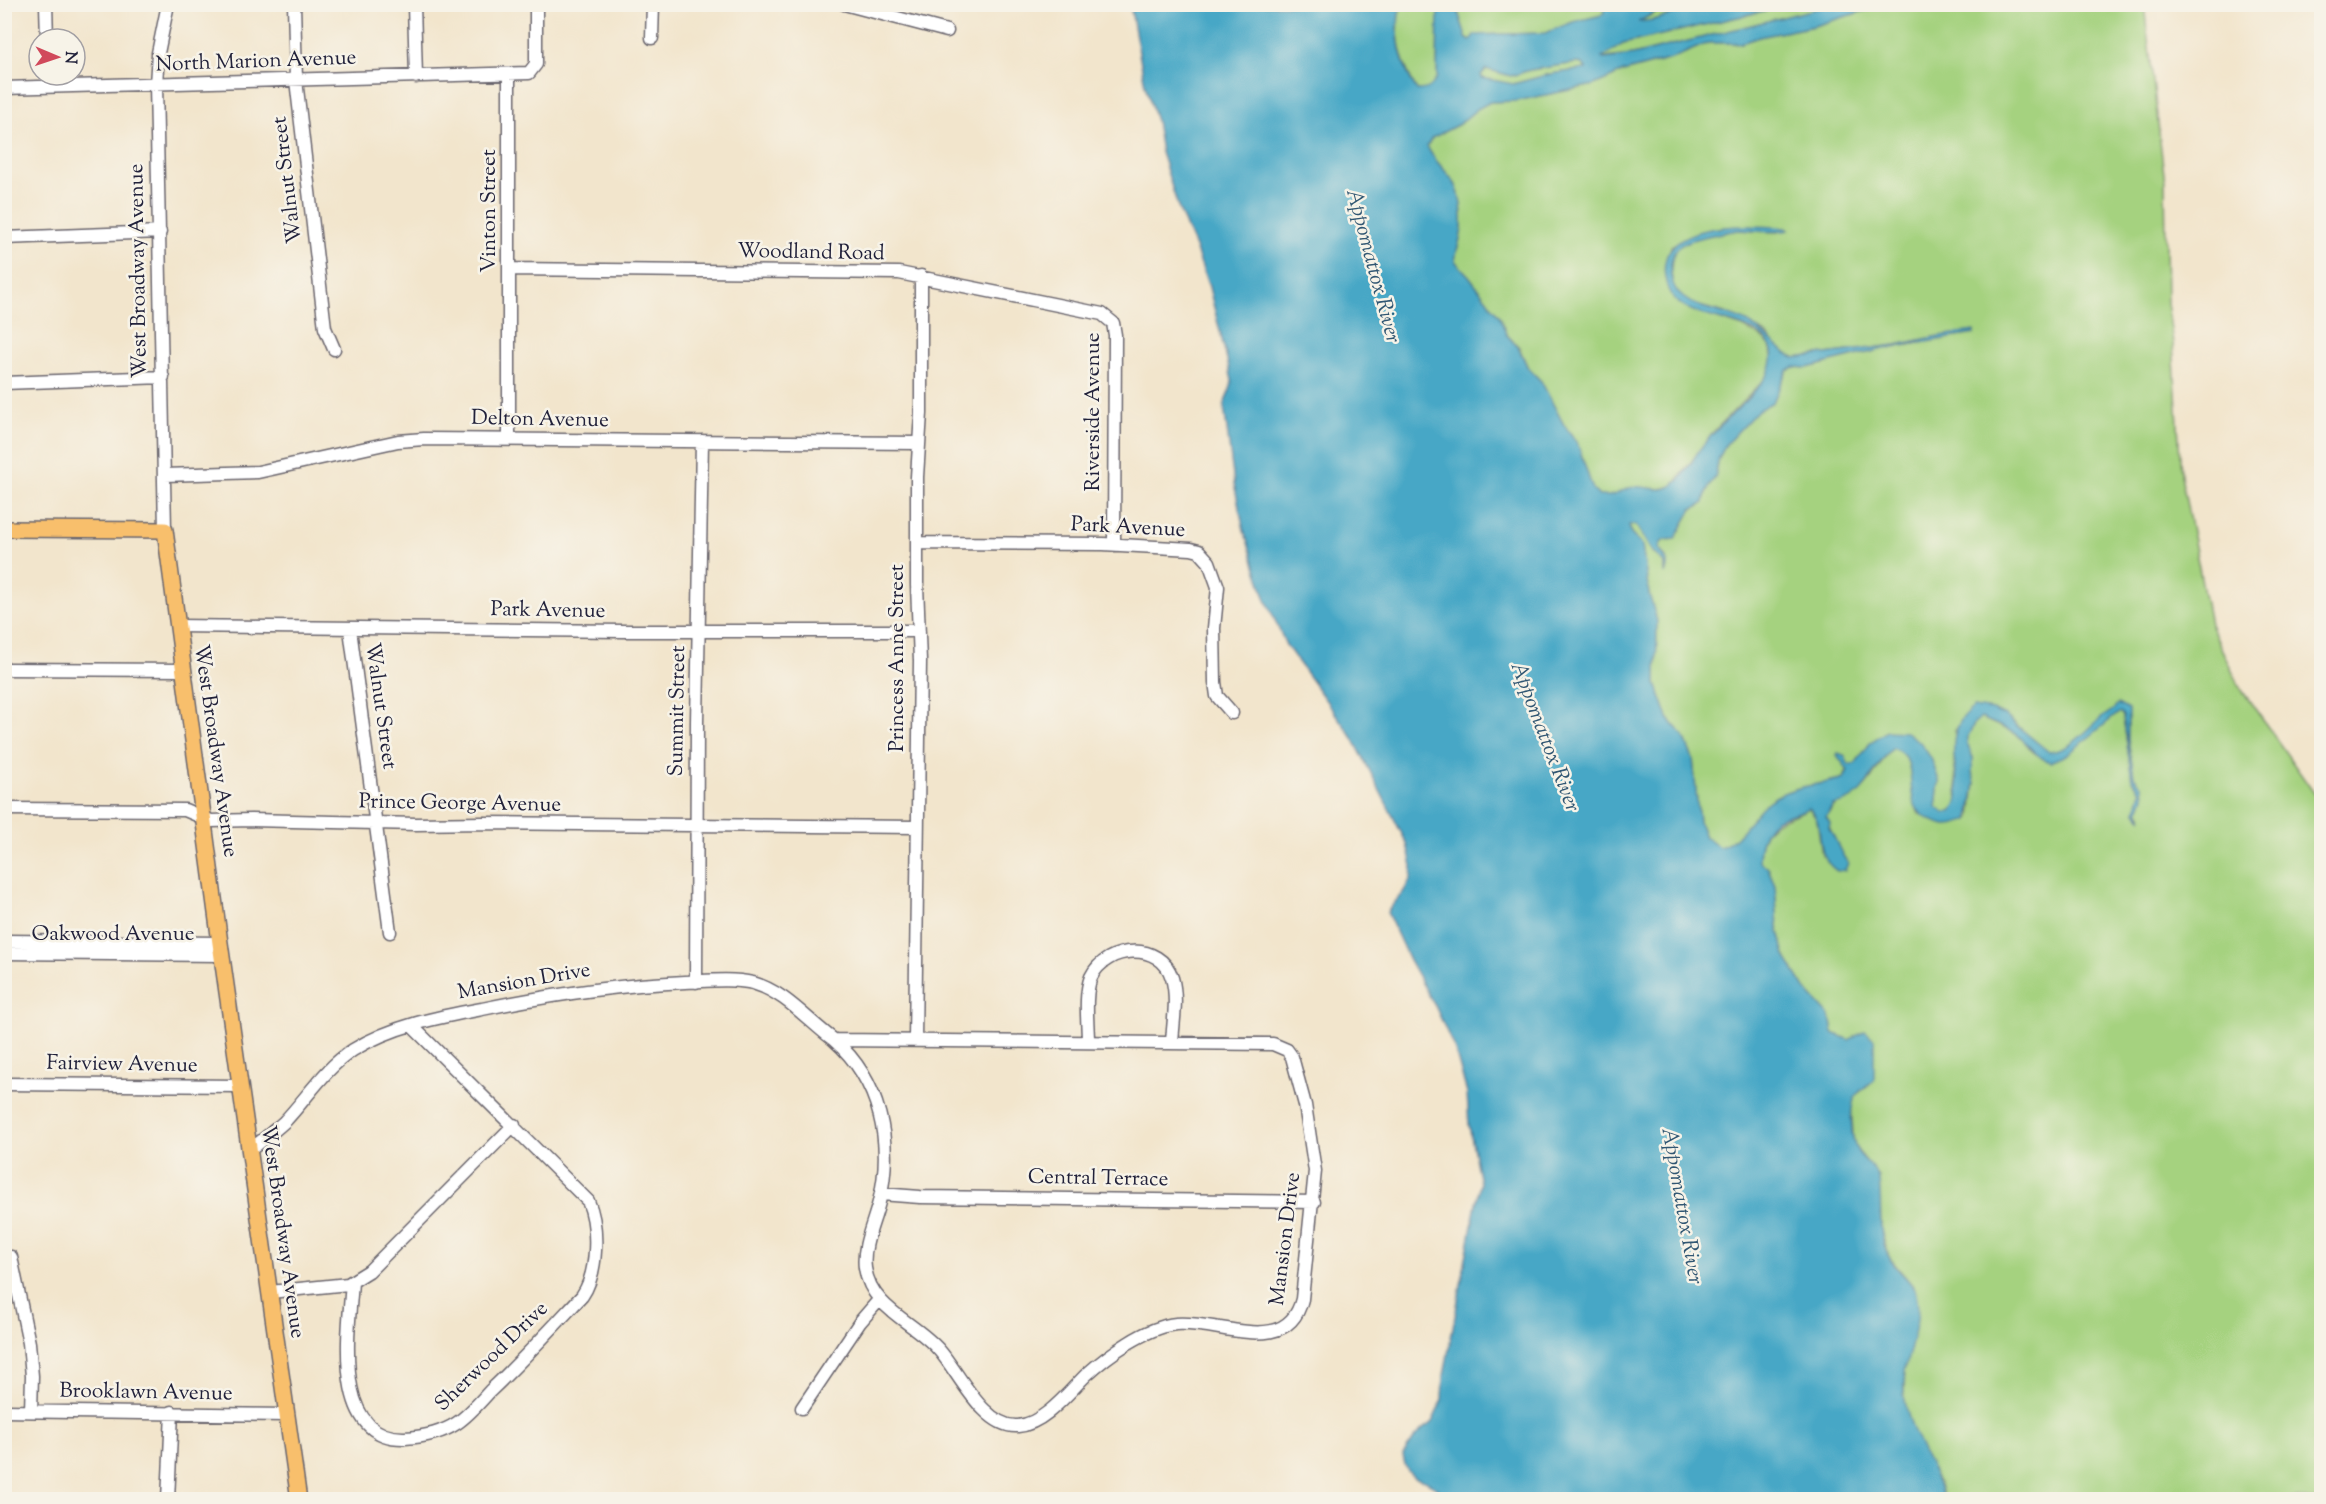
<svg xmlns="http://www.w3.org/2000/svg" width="2326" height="1504" font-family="'Sorts Mill Goudy',serif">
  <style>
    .green { fill: #a5d27f; stroke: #647a5d; stroke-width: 1.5 }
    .water { fill: #47a7c6; stroke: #346480; stroke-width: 1.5; fill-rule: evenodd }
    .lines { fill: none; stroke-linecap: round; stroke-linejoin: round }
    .minor-casing { stroke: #6b666e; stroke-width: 15 }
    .major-casing { stroke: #6b666e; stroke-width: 18 }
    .minor { stroke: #fff; stroke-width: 12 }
    .major { stroke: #f8bf6c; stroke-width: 15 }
    .labels { text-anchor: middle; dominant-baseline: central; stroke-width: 5; stroke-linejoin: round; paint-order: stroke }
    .street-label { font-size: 21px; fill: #22223b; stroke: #f7f3e8 }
    .water-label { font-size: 22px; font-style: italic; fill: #315773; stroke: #f7f3e8 }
  </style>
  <rect width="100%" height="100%" fill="#f7f3e8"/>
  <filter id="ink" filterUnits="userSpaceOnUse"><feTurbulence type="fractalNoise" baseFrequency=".0167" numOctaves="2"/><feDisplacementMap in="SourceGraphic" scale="12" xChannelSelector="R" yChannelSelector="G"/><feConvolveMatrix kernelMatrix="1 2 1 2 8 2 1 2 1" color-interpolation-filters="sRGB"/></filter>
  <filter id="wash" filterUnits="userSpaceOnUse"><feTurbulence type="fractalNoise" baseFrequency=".008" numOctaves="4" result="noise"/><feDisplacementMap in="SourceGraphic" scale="24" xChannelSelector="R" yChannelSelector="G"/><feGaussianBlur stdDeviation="1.35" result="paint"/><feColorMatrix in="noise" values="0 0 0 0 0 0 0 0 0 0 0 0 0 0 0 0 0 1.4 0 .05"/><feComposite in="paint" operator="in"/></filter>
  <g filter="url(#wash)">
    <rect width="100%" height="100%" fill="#f2e5cc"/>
    <path class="green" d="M1604 4 1605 10 1602 15 1573 22 1545 33 1474 35 1471 41 1466 38C1464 26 1458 17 1457 5Z
      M1899 4 2144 5 2165 183 2167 303 2173 343 2181 475 2210 624 2239 686 2321 803V1499H1943L1939 1484 1908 1422 1904 1391 1905 1364 1915 1329 1913 1286 1889 1257 1881 1230 1879 1177 1854 1146 1851 1106 1855 1096 1874 1080 1873 1072 1849 1040 1833 1033 1830 1016 1806 990 1785 956 1778 927 1775 886 1768 868 1759 861C1760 818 1780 824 1809 808L1817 820 1822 856 1848 863C1839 851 1830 831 1826 817 1839 795 1854 799 1867 784 1877 773 1881 759 1893 748 1896 750 1900 750 1902 752 1913 760 1911 799 1919 814L1971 818 1975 783 1972 773 1973 758 1967 744 1968 736 1975 722 1981 718 2010 731 2024 741 2033 752 2050 762 2120 712 2123 716 2132 780 2141 791 2136 812 2143 816 2139 810 2144 797 2143 787 2134 777 2128 739 2127 710 2115 709C2098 720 2084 735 2067 747 2062 750 2055 753 2049 752 2039 750 2028 734 2020 728 2012 720 2003 715 1992 710L1955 730 1954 761 1958 801 1953 810 1945 813 1936 807 1939 781 1931 758 1887 731 1871 742 1855 764 1849 765 1844 778C1818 786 1792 785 1769 801 1753 812 1739 844 1719 847L1705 837 1699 822 1693 759 1684 737 1668 718 1656 684 1657 621 1649 594 1642 546 1631 534 1629 525H1636L1651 550 1665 564V572L1666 558 1659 549 1660 544 1664 540 1675 539 1692 509 1704 503 1706 492 1715 477 1719 458 1726 444 1758 410 1773 402 1787 370 1794 367 1807 368 1883 349 1974 334 1939 336 1896 345 1794 358 1779 350 1765 333 1725 313 1696 305 1681 297 1673 286 1671 270 1672 259 1676 248 1692 239 1735 230 1780 232C1734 228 1713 221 1671 246L1665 278 1689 309 1743 327 1761 337 1770 345 1773 363 1765 379 1715 430 1673 486 1660 489 1634 487 1612 497 1599 496 1593 490 1577 442 1564 425 1541 381 1528 368 1519 347 1506 334 1500 317 1469 276 1455 261C1456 251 1459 244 1461 234 1464 222 1461 194 1455 184 1446 169 1434 162 1427 146L1432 138 1459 124 1477 109 1490 102 1516 101 1594 85 1623 72 1671 59 1708 43H1741L1759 37 1814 26 1867 10Z
      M1401 5H1438L1437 77C1432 88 1429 90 1417 90 1402 64 1393 34 1401 5Z
      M1669 5H1708L1653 20 1636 23Z
      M1789 5H1831L1633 55 1602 58 1605 54 1623 44Z
      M1576 63 1584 64 1586 69 1550 74 1513 84 1501 83 1482 78 1481 75 1486 69 1511 76 1530 70Z"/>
    <path class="water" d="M1130 5H1401C1393 33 1401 66 1417 90 1429 90 1432 87 1437 77L1438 5H1457C1458 17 1464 26 1466 38L1470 41 1474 35 1545 33 1573 22 1602 15 1605 10 1604 5H1611L1614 7 1625 9 1637 5H1669L1638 22 1653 20 1708 5H1789L1623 44 1602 58 1604 59 1633 55 1831 5H1899L1867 10 1814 26 1759 37 1741 43H1708L1671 59 1623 72 1594 85 1516 101 1490 102 1477 109 1459 124 1432 138 1427 146C1434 162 1446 169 1455 184 1461 194 1464 222 1461 234 1459 244 1456 251 1455 261L1469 276 1500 317 1506 334 1518 347 1528 368 1541 381 1564 425 1577 442 1593 490 1599 496C1619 497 1617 491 1633 487 1646 485 1662 494 1673 485 1685 477 1692 460 1700 449 1719 423 1748 403 1765 378 1771 369 1776 354 1769 344 1751 315 1680 323 1668 289 1644 219 1744 224 1786 228L1788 230C1772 234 1755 230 1738 230 1731 231 1696 238 1689 241 1677 245 1672 253 1671 265 1667 311 1717 306 1747 322 1765 332 1776 348 1794 358L1896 345 1939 336 1974 331V334L1883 349 1807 368 1794 367 1787 370 1773 402 1758 410 1726 444 1719 458 1715 477 1706 492 1704 503 1692 509 1675 539 1664 540 1660 544 1659 549C1666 558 1670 563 1665 574V564L1651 550 1636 525H1629L1631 534 1642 545 1649 594 1657 621 1656 684 1668 718 1684 737 1693 759 1699 822 1705 837 1719 847C1738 844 1753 812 1769 801 1792 785 1818 786 1844 778L1848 771 1837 755 1838 753 1844 755 1849 765 1855 764 1871 742 1887 731 1906 732 1920 742 1931 758 1939 781 1936 807 1945 813 1953 810C1971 790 1932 737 1974 707L1992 710 2005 716 2049 752C2070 751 2084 732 2100 719 2106 714 2114 711 2118 704L2128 710V739L2134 777 2143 787 2144 797 2139 810 2143 819 2136 812 2141 791 2132 780 2123 716 2120 712 2068 754 2050 762C2037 757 2033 750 2024 741 2013 730 1995 724 1981 718L1975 722 1968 736 1967 744 1973 758 1972 773 1975 783 1969 820C1962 822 1953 826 1946 825 1942 825 1936 822 1933 821 1894 806 1927 762 1893 748 1870 768 1869 800 1833 805L1826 817 1830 823 1829 828C1837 840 1839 852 1848 863L1845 870 1837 871C1811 854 1828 825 1809 808 1799 813 1786 815 1776 820 1763 828 1759 847 1759 861L1768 868 1775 886 1778 927 1785 956 1806 990 1830 1016 1833 1033 1849 1040 1865 1031 1874 1039V1080C1868 1085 1861 1089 1857 1095 1848 1104 1851 1142 1858 1152 1864 1161 1878 1170 1879 1181 1883 1206 1876 1234 1889 1257 1897 1273 1914 1280 1917 1298 1922 1330 1901 1360 1904 1393 1908 1435 1932 1460 1943 1499H1447C1444 1496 1441 1491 1437 1488 1420 1475 1407 1484 1403 1455L1415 1437 1432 1422 1443 1399 1444 1375 1480 1183 1469 1125 1467 1093 1455 1050 1436 1008 1409 960 1387 912 1404 891 1411 878 1412 866 1407 844 1353 738 1286 645 1266 600 1244 530 1234 483 1224 406C1226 396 1232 390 1232 380L1209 287 1195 247 1179 210 1161 152 1156 121 1145 85ZM1576 63 1583 64 1586 69 1550 74 1513 84 1482 78 1481 75 1486 69 1511 76 1530 70Z"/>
  </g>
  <g filter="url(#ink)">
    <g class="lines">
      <defs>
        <path id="minor" d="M46 4 47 39
          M294 4 296 80 325 328 334 349
          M414 4 416 77
          M844 4 947 31
          M652 38 653 4
          M4 88 529 73 536 64V4
          M4 238 160 232
          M509 269 899 273 1102 314 1113 323 1115 335 1114 545
          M4 383 163 377
          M509 439V74
          M165 475 258 472 398 441 424 439 919 443
          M165 530 156 84 158 53 168 4
          M917 543 1103 544 1191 549 1199 551 1209 562 1218 587 1214 628 1215 682 1217 696 1232 713
          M177 626 623 631H919
          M350 629 390 932
          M4 669 183 670
          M4 809 185 810 211 821 251 820 416 824 483 823 917 827
          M4 941 220 943
          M4 953 222 955
          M696 982 697 722 702 441
          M915 1040 920 661 917 585V477L921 413V276
          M1088 1042C1088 1023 1084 995 1091 977 1106 945 1161 941 1172 978 1178 998 1173 1022 1172 1043
          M4 1084 240 1086
          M249 1151C261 1141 273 1132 284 1122 307 1098 325 1068 353 1050 392 1026 438 1017 482 1009 550 995 616 985 685 982 707 981 731 978 753 983 785 992 808 1021 834 1040L1273 1044 1287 1050 1292 1057 1305 1105 1315 1171 1302 1299C1288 1358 1219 1320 1176 1324 1146 1327 1107 1356 1086 1375 1069 1392 1044 1424 1018 1426 984 1429 958 1371 939 1350 915 1322 871 1309 865 1268 862 1246 874 1223 879 1202 894 1143 880 1080 834 1040
          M881 1194 920 1197 1314 1202
          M11 1257 29 1343 32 1376 31 1411
          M352 1282C349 1328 331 1440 405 1438 423 1437 442 1433 457 1423 469 1415 480 1402 490 1391 522 1361 552 1328 582 1296 598 1273 599 1226 588 1201L411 1025
          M270 1292 348 1284 369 1271 514 1125
          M802 1408 860 1322 879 1300
          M4 1411 287 1415
          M168 1500 172 1412"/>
        <path id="major" d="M4 529 165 530 220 943 299 1500"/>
      </defs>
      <use href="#minor" class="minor-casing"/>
      <use href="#major" class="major-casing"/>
      <use href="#minor" class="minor"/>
      <use href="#major" class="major"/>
    </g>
  </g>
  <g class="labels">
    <g class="street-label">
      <text transform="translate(256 62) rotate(-2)">North Marion Avenue</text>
      <text transform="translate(288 180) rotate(-97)">Walnut Street</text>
      <text transform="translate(490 211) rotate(-90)">Vinton Street</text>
      <text transform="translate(811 253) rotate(1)">Woodland Road</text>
      <text transform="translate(139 271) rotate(-91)">West Broadway Avenue</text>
      <text transform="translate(1094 412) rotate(-90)">Riverside Avenue</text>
      <text transform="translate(540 420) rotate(1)">Delton Avenue</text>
      <text transform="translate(1128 528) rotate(3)">Park Avenue</text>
      <text transform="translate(548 611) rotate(1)">Park Avenue</text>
      <text transform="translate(898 658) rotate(-90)">Princess Anne Street</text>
      <text transform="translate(380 706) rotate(82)">Walnut Street</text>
      <text transform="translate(678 711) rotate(-89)">Summit Street</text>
      <text transform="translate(215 751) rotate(82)">West Broadway Avenue</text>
      <text transform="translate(460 804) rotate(1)">Prince George Avenue</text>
      <text x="113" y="935">Oakwood Avenue</text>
      <text transform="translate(524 982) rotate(-10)">Mansion Drive</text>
      <text transform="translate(122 1065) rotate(1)">Fairview Avenue</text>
      <text transform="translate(1098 1179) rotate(1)">Central Terrace</text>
      <text transform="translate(282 1232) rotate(82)">West Broadway Avenue</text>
      <text transform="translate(1286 1239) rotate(-83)">Mansion Drive</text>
      <text transform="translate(492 1357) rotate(-44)">Sherwood Drive</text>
      <text transform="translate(146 1393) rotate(1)">Brooklawn Avenue</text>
    </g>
    <g class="water-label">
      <text transform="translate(1372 266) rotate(75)">Appomattox River</text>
      <text transform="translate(1544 737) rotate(69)">Appomattox River</text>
      <text transform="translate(1681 1206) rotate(80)">Appomattox River</text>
    </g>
  </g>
  <rect width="2326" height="1504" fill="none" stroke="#f7f3e8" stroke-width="24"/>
  <g transform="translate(57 57) rotate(92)"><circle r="28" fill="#f7f3e8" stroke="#a29fa3" stroke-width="1.5"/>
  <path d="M0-4.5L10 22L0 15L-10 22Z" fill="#d1495b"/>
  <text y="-9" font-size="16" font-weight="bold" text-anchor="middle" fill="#22223b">N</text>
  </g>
</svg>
